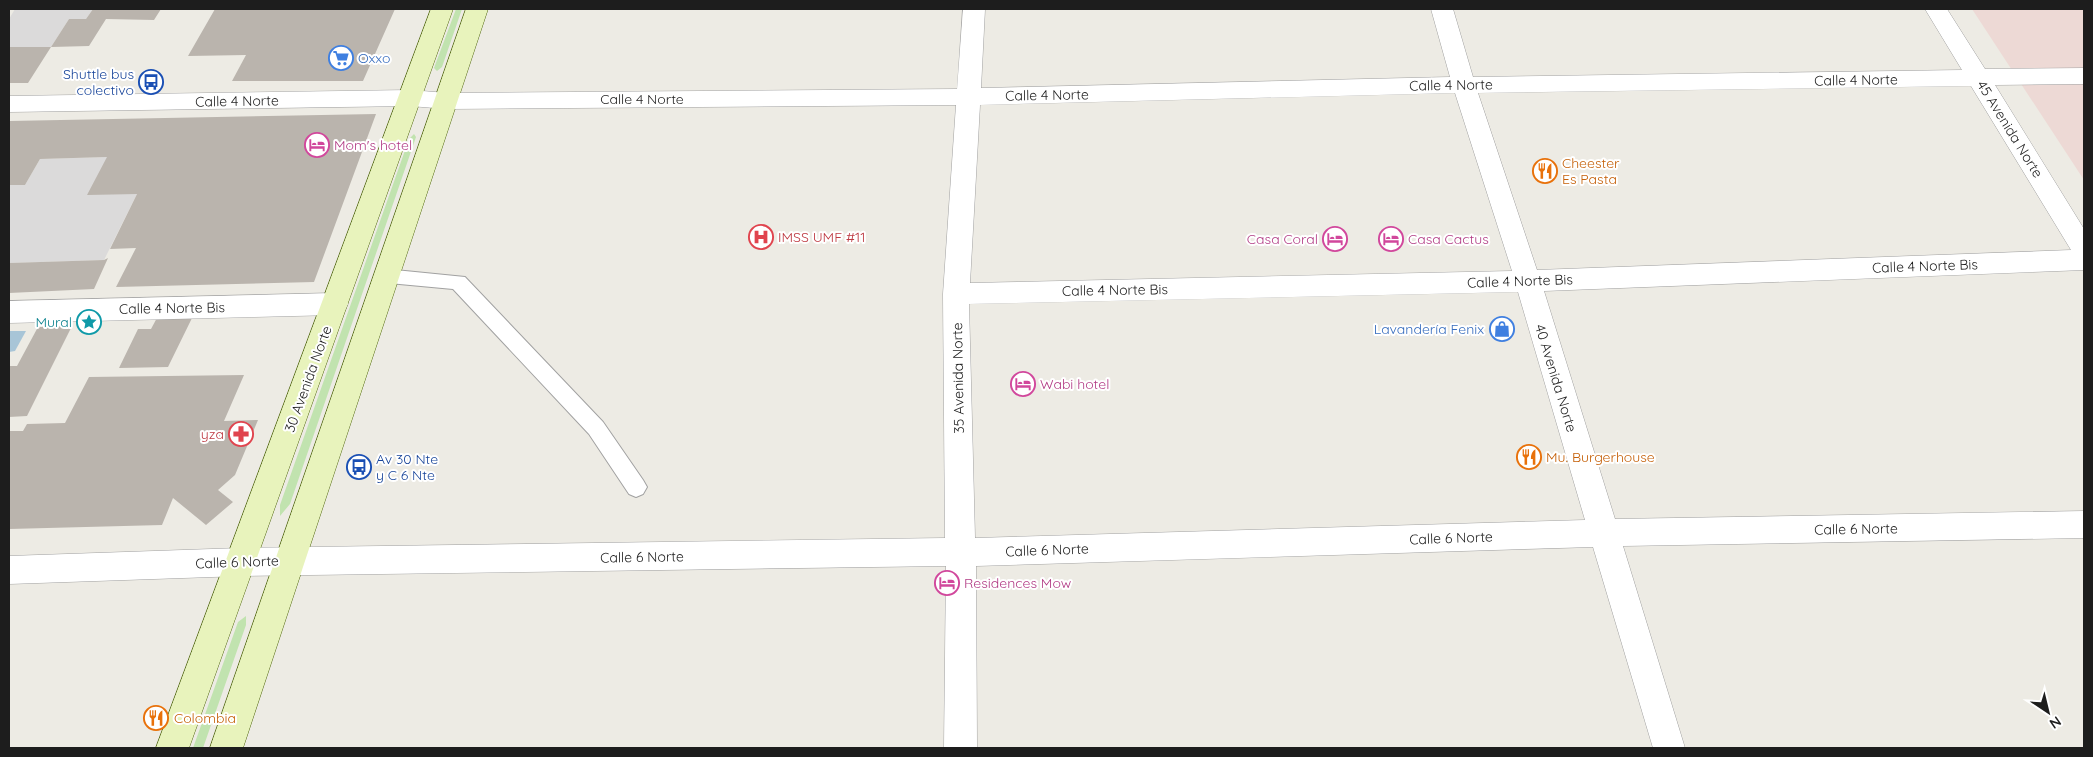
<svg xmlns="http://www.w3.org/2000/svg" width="2093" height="757" font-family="Quicksand,sans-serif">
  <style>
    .residential { fill: #dbdada }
    .commercial { fill: #edd9d5 }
    .grass { fill: #c1e3af }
    .water { fill: #a8c5d7 }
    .building { fill: #bab4ad }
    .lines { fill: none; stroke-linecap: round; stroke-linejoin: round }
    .lane-casing { stroke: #a1a1a1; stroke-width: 2 }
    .street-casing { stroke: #a1a1a1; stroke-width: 1 }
    .secondary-casing { stroke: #526810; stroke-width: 1 }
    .lane { fill: #fff; fill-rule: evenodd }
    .street { fill: #fff; fill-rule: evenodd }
    .secondary { fill: #e8f3bc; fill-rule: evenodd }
    .labels { text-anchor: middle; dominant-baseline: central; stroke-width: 4; stroke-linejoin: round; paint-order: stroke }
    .shop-label { font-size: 14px; fill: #366cbe; stroke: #fff; text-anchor: start }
    .transit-label { font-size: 14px; fill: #164399; stroke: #fff; text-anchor: end }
    .street-label { font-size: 14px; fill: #1d1d1d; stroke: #fff }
    .hotel-label { font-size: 14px; fill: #b23c85; stroke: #fff; text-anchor: start }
    .food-label { font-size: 14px; fill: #c56008; stroke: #fff; text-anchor: start }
    .health-label { font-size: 14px; fill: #be3a42; stroke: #fff; text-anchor: start }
    .culture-label { font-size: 14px; fill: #0d838f; stroke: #fff; text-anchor: end }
  </style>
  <rect width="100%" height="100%" fill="#edebe4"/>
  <path class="residential" d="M15 9H93L86 19H69L51 47H9V19Z
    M107 157 137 194 104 260 9 263V185H25L40 159Z"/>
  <path class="commercial" d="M1972 9H2084V180Z"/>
  <path class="grass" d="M456 9H462L442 67 437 71 434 68Z
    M414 134 416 137 290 504 280 516V505L409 139Z
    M246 616V625L203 748H193L238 622Z"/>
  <path class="water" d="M9 331H26L15 351 9 352Z"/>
  <path class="building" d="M93 9H161L154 20 106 19 89 46 51 47 69 19H86Z
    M215 9H395L363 81H232L246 55 188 56Z
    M9 47H51L28 83H9Z
    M376 114 314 282 116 287 136 248 110 249 137 194 87 195 107 157 40 159 25 185H9V121Z
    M108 258 94 289 9 293V263L104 260Z
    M158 316H193L168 367 119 368 138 329H151Z
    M72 326 27 416 9 417V366H17L38 327Z
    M244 375 224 421 258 420 235 475 218 490 233 502 206 525 173 498 162 525 9 529V431H23L27 424 65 423 89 377Z"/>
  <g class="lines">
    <defs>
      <path id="lane" d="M385 269 465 277 603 422 643 480 647 487 643 494 636 497 629 494 589 434 453 289 378 282 376 277 378 272Z"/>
      <path id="street" d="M963 9H985L981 88 1450 77 1431 9H1453L1473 77 1962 70 1925 9H1947L1985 69 2084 68V84L1995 85 2084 229V270L1544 291 1615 519 2084 511V538L1623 546 1685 748H1653L1593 547 976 566 977 748H944L946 566 241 576 9 584V556L241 548 945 538 943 294 956 105 447 109 410 106 9 112V96L410 90 447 93 957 89ZM1971 86 2071 250 1537 270 1478 93ZM1455 93 1512 271 970 283 980 105ZM1518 292 1585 520 975 538 969 304Z
        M335 293 344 296 348 304 344 312 335 315 9 323V301Z"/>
      <path id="secondary" d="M431 9H453L189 748H156Z
        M466 9H488L243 748H210Z"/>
    </defs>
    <use href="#lane" class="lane-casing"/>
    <use href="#street" class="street-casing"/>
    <use href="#secondary" class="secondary-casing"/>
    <use href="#lane" class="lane"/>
    <use href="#street" class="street"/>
    <use href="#secondary" class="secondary"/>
  </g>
  <defs>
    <symbol id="supermarket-ring" viewBox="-11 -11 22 22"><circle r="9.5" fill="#fff" stroke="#3f7fe0" stroke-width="1.5"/><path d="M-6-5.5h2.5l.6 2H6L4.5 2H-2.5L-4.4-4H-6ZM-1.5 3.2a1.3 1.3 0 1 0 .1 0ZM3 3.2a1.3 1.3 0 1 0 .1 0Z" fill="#3f7fe0"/></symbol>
    <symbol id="bus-ring" viewBox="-11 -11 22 22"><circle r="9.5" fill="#fff" stroke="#1a4fb4" stroke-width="1.5"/><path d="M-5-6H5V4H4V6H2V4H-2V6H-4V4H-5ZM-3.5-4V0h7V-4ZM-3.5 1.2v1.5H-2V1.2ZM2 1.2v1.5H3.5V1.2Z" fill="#1a4fb4"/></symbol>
    <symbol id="hotel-ring" viewBox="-11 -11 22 22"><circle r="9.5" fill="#fff" stroke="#d1479c" stroke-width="1.5"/><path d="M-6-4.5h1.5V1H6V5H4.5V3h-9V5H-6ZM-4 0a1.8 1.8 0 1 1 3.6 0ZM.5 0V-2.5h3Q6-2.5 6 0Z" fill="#d1479c"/></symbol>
    <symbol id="restaurant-ring" viewBox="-11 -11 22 22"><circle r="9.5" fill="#fff" stroke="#e8710a" stroke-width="1.5"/><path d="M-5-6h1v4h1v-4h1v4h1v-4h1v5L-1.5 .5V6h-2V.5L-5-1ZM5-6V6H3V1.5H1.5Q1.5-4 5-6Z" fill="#e8710a"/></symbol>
    <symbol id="hospital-ring" viewBox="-11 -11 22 22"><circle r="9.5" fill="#fff" stroke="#e0444e" stroke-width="1.5"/><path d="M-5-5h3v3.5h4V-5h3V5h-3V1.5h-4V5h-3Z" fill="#e0444e"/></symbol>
    <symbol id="sight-ring" viewBox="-11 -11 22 22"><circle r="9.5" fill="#fff" stroke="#0f9aa8" stroke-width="1.5"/><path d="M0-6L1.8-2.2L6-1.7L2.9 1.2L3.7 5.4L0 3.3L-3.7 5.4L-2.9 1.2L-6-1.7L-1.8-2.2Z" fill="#0f9aa8"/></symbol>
    <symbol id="shop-ring" viewBox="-11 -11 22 22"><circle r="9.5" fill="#fff" stroke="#3f7fe0" stroke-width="1.5"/><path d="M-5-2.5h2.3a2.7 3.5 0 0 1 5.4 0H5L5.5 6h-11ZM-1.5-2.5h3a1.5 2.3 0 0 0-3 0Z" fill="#3f7fe0"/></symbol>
    <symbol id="pharmacy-ring" viewBox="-11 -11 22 22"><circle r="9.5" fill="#fff" stroke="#e0444e" stroke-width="1.5"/><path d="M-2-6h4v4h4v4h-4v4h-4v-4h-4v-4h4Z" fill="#e0444e"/></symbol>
  </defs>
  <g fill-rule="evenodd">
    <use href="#supermarket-ring" x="327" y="44" width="28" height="28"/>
    <use href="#bus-ring" x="137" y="68" width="28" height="28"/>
    <use href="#hotel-ring" x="303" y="131" width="28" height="28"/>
    <use href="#restaurant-ring" x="1531" y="157" width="28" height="28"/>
    <use href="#hospital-ring" x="747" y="223" width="28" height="28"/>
    <use href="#hotel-ring" x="1321" y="225" width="28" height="28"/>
    <use href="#hotel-ring" x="1377" y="225" width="28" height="28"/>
    <use href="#sight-ring" x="75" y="308" width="28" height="28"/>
    <use href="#shop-ring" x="1488" y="315" width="28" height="28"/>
    <use href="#hotel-ring" x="1009" y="370" width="28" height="28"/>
    <use href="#pharmacy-ring" x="227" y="420" width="28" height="28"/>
    <use href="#restaurant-ring" x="1515" y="443" width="28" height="28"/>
    <use href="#bus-ring" x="345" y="453" width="28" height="28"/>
    <use href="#hotel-ring" x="933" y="569" width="28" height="28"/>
    <use href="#restaurant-ring" x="142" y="704" width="28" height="28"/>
  </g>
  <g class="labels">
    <g class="shop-label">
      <text x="358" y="58">Oxxo</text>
      <text x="1484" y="329" text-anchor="end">Lavandería Fenix</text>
    </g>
    <g class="transit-label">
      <text x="134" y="74">Shuttle bus<tspan x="134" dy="16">colectivo</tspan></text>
      <text x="376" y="459" text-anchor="start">Av 30 Nte<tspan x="376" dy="16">y C 6 Nte</tspan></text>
    </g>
    <g class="street-label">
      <text transform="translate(1856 80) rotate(-1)">Calle 4 Norte</text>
      <text transform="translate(1451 85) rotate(-1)">Calle 4 Norte</text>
      <text transform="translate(1047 95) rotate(-1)">Calle 4 Norte</text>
      <text x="642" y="99">Calle 4 Norte</text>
      <text transform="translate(237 101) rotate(-1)">Calle 4 Norte</text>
      <text transform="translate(2010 129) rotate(58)">45 Avenida Norte</text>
      <text transform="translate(1925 266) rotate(-2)">Calle 4 Norte Bis</text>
      <text transform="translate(1520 281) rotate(-2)">Calle 4 Norte Bis</text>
      <text transform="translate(1115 290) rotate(-1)">Calle 4 Norte Bis</text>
      <text transform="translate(172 308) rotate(-1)">Calle 4 Norte Bis</text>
      <text transform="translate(958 378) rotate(-91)">35 Avenida Norte</text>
      <text transform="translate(1556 378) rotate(73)">40 Avenida Norte</text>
      <text transform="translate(308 379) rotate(-70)">30 Avenida Norte</text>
      <text transform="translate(1856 529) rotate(-1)">Calle 6 Norte</text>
      <text transform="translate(1451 538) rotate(-2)">Calle 6 Norte</text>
      <text transform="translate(1047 550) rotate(-2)">Calle 6 Norte</text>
      <text transform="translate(642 557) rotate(-1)">Calle 6 Norte</text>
      <text transform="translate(237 562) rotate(-2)">Calle 6 Norte</text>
    </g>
    <g class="hotel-label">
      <text x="334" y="145">Mom's hotel</text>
      <text x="1318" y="239" text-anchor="end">Casa Coral</text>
      <text x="1408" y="239">Casa Cactus</text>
      <text x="1040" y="384">Wabi hotel</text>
      <text x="964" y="583">Residences Mow</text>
    </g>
    <g class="food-label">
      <text x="1562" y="163">Cheester<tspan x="1562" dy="16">Es Pasta</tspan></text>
      <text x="1546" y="457">Mu. Burgerhouse</text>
      <text x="174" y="718">Colombia</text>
    </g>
    <g class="health-label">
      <text x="778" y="237">IMSS UMF #11</text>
      <text x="224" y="434" text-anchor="end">yza</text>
    </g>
    <g class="culture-label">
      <text x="72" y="322">Mural</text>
    </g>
  </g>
  <rect width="2093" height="757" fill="none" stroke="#1d1d1d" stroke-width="20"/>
  <g transform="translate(2048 712) rotate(145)" stroke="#ffffff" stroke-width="4" paint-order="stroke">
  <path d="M0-4L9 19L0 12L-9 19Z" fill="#1d1d1d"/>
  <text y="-8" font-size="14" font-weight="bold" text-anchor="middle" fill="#1d1d1d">N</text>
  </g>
</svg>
